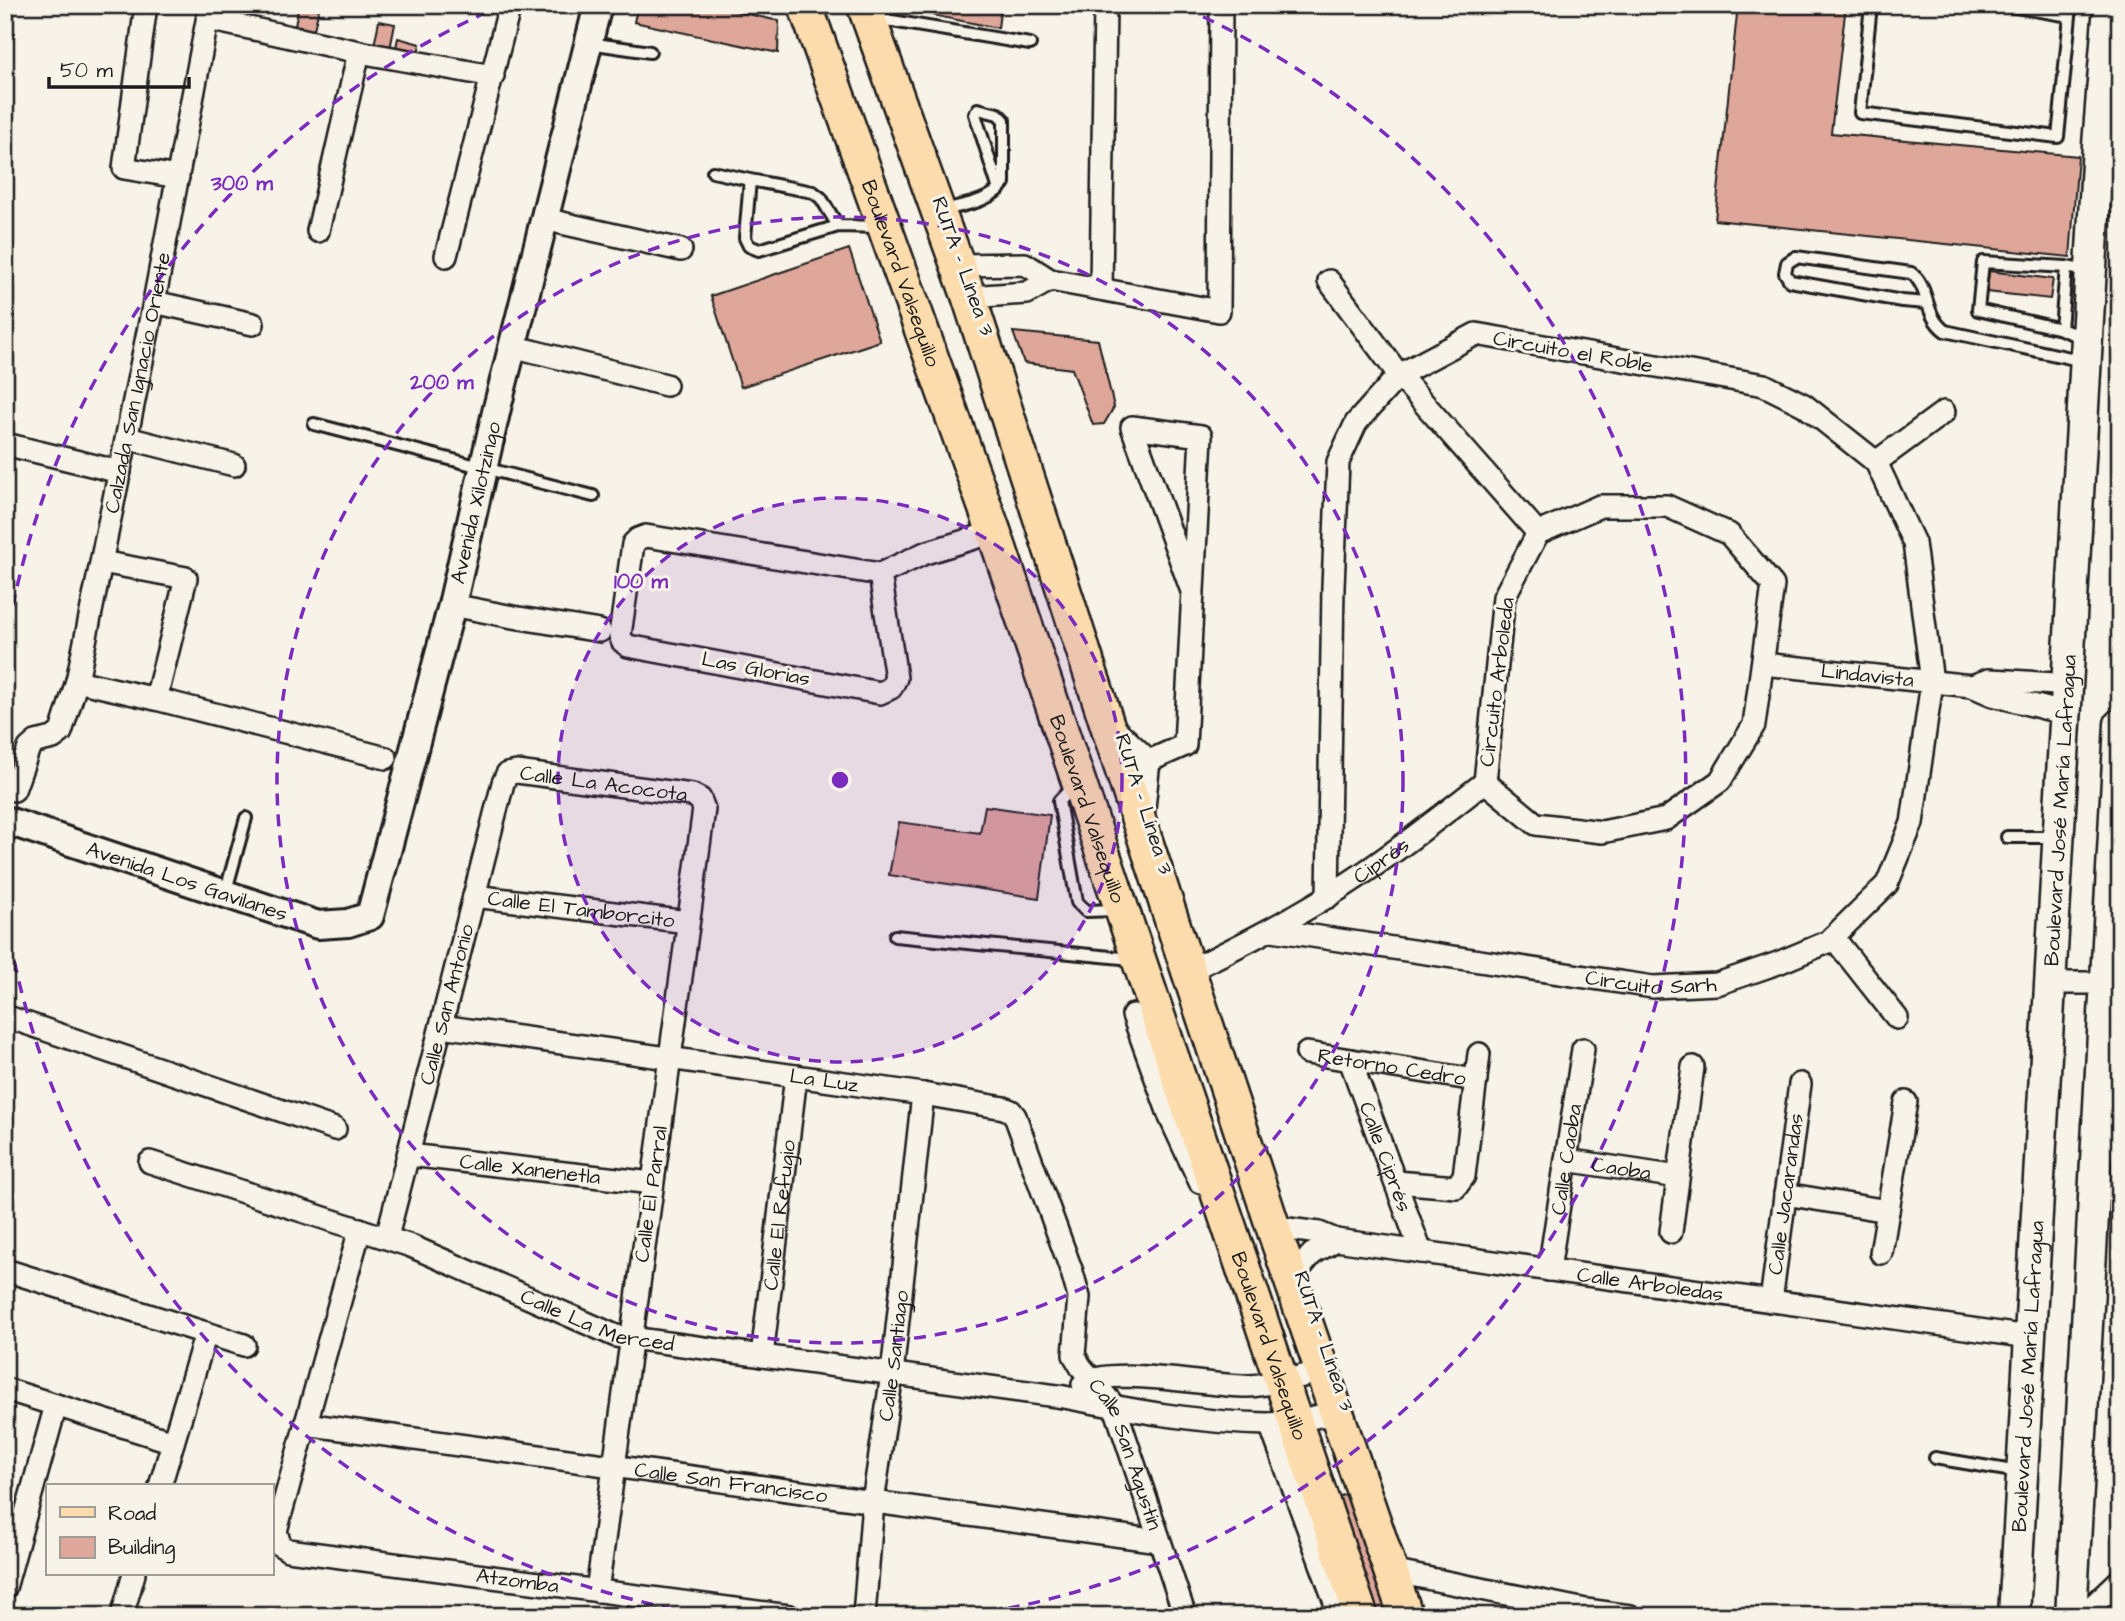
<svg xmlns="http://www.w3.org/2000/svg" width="2125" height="1621" font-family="'Architects Daughter',sans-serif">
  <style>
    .building { fill: #dfa79a; stroke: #1c1c1c; stroke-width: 2 }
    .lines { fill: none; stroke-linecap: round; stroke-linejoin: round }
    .service-casing { stroke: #1c1c1c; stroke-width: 16 }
    .minor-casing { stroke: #1c1c1c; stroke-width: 26 }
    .tertiary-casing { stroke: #1c1c1c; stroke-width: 32 }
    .secondary-casing { stroke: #1c1c1c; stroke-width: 35 }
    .primary-casing { stroke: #1c1c1c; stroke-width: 38 }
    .service { stroke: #f7f3e8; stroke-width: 10 }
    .minor { stroke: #f7f3e8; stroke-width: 21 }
    .tertiary { stroke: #f7f3e8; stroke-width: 26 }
    .secondary { stroke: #f7f3e8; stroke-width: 30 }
    .primary { stroke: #fcdcac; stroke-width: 33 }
    .ring { fill: none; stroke: #7b2cbf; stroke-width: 3.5; stroke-dasharray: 12 9 }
    .labels { text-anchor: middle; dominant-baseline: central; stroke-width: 6; stroke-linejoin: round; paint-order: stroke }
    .street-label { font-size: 21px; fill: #1c1c1c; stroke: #f7f3e8 }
    .centre { fill: #7b2cbf; stroke: #f7f3e8; stroke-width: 3.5 }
    .ring-label { font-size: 21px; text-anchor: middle; font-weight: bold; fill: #7b2cbf; stroke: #f7f3e8; stroke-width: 6; stroke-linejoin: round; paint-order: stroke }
  </style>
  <rect width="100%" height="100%" fill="#f7f3e8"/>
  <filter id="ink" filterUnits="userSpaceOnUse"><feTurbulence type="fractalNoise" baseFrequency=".0143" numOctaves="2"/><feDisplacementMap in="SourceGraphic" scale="14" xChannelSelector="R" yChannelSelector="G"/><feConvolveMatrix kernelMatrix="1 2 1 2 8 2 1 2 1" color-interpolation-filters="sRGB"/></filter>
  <g filter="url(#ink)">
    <path class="building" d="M299 5H320L313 33 302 31 301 26 295 25Z
      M638 5H708L779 21 778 53 634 22Z
      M909 5H1001L998 28 911 11Z
      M1738 5H1846L1831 133 2078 156 2070 257 1715 220Z
      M2062 5H2094V10Z
      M379 21 395 24 390 49 374 46Z
      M398 38 420 44 417 58 395 52Z
      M849 249 880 341 741 387 711 296Z
      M1989 271 2053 279 2050 299 1987 292Z
      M1013 332 1098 340 1114 407 1104 424 1093 425 1072 369 1024 363Z
      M985 806 1050 815 1039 898 889 875 899 822 980 833Z
      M1353 1492 1394 1616H1373L1334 1498Z"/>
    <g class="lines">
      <defs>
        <path id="service" d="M1871 5 1860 113 2058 137 2070 16 2004 5
          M874 18 1030 44
          M589 43 650 52
          M713 172 750 180 745 238 749 246 759 250 838 226 882 227
          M750 180 813 192 821 198 838 226
          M943 210C964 205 991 202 1004 183V120L998 114 978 109 975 114 999 190
          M1927 303 1902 301 1790 281 1785 273 1787 263 1796 257 1911 273C1930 286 1923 315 1945 331L2084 361
          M2061 329 2066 267
          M2083 338 2061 329 1978 310 1983 262 2066 267 2088 271
          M314 424 593 496
          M1074 785 1059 801 1077 902 1086 911 1116 910
          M2007 837H2057
          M225 894 246 818
          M895 936 1132 959
          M1935 1458 2019 1472"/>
        <g id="minor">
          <path d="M146 5 124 168 178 177"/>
          <path d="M208 19 359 52 493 76"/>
          <path d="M544 219 681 250"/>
          <path d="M318 231 359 52"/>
          <path d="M446 256 510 5"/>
          <path d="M958 265 1025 264 1050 280 1219 311 1221 5"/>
          <path d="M1329 281 1399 375 1538 533"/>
          <path d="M1101 289 1105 5"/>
          <path d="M969 297 1027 293 1050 280"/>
          <path d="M154 302 253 324"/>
          <path d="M512 346 666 385"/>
          <path d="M127 438 234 465"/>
          <path d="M5 444 120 472"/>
          <path d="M1876 462 1944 412"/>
          <path d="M1600 506H1667L1729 534 1773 585 1754 725 1720 781 1666 819 1602 832 1536 824 1485 782 1504 597 1538 533Z"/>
          <path d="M102 562 186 578 156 699"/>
          <path d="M880 574 896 678 891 688 880 693 628 646 622 641 620 635 633 544 638 539 646 536 880 574 925 553 994 532"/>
          <path d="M452 605 513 617 600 631"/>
          <path id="s1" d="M1763 664 1972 686 1993 695 2067 714"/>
          <path d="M77 681 156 699 386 758"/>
          <path d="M1972 686 1988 680 2010 681 2055 684 2068 693"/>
          <path d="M1112 726 1149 761 1143 817"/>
          <path d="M1149 761 1185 745 1201 436 1132 427 1193 594"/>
          <path id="s2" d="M14 790 29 748 36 742 53 738 61 732 77 681 154 302 210 5"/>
          <path id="s3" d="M474 896 688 922"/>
          <path id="s4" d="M1272 930 1653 987 1717 984 1778 963 1828 942 1887 884 1912 823 1932 682 1914 543 1876 462 1804 405 1764 385 1476 334 1399 375 1356 423 1338 462 1333 587 1328 897"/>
          <path d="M1833 937 1897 1018"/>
          <path id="s5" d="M1189 971C1235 948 1281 925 1325 898 1381 864 1433 822 1485 782"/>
          <path d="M2050 983H2118"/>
          <path d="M1133 1015 1170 1117 1200 1182"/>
          <path d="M5 1016 335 1129"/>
          <path id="s6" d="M441 1026 923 1094 1004 1108 1011 1111 1015 1116 1072 1272 1079 1297 1074 1355 1081 1367 1115 1407 1185 1616"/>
          <path id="s7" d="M1307 1053 1476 1080"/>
          <path id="s8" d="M1350 1060 1421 1252"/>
          <path id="s9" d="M409 1155 652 1183"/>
          <path id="s10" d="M1566 1160 1678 1177"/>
          <path id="s11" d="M150 1162 411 1246 616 1336 1064 1397C1131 1410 1200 1423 1267 1424 1290 1424 1314 1416 1337 1413"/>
          <path d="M1396 1182 1456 1187 1464 1176 1479 1054"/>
          <path d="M1785 1194 1888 1211"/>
          <path id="s12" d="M1273 1227 1319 1233 1336 1240 2029 1337"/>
          <path id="s13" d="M360 1229 276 1531 280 1545 288 1550 789 1616"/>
          <path d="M1671 1232 1693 1067"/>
          <path id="s14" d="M387 1237 503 783 507 774 517 772 692 795 700 799 704 809 597 1591"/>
          <path d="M1881 1253 1906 1102"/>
          <path d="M5 1270 244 1345"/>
          <path id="s15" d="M1549 1270 1583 1049"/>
          <path d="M1291 1279 1312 1254 1336 1240"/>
          <path id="s16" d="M1771 1301 1800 1084"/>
          <path id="s17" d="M762 1356 796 1076"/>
          <path d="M1083 1384C1110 1365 1211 1387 1248 1386 1267 1386 1303 1376 1322 1371"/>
          <path d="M5 1389 173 1442"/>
          <path id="s18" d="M305 1424 1159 1541"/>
          <path d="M1270 1424 1340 1616"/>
          <path d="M160 1486 206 1333"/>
          <path d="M1391 1571 1586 1610 1630 1616"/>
          <path d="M5 1588 56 1405"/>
          <path d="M122 1616 134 1574"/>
          <path id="s19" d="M864 1616 873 1502 892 1374 923 1094"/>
          <path d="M2082 1616 2120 1580"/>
        </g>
        <g id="tertiary">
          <path id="s20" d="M5 820 318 925 348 923 370 916 452 605 497 408 598 5"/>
        </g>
        <g id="secondary">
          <path id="s21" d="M2014 1616 2098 145 2109 5"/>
          <path d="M2071 1616 2120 724"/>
        </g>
        <g id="primary">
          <path id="s22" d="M805 5 994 532 1361 1616"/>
          <path d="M864 5 969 297 1106 721 1273 1227 1406 1616"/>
        </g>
      </defs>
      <use href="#service" class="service-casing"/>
      <use href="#minor" class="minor-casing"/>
      <use href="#tertiary" class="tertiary-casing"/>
      <use href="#secondary" class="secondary-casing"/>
      <use href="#primary" class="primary-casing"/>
      <use href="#service" class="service"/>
      <use href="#minor" class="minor"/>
      <use href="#tertiary" class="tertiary"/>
      <use href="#secondary" class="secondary"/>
      <use href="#primary" class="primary"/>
    </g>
  </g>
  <circle cx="840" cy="780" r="282" fill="#7b2cbf" fill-opacity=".12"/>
  <g class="ring">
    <circle cx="840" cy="780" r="282"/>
    <circle cx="840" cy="780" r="563"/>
    <path d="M715 1616A845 845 0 0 1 5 912M5 648A845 845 0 0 1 496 8M1184 8A845 845 0 0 1 965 1616"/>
  </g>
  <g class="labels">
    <g class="street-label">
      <text transform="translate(963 266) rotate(70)">RUTA - Línea 3</text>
      <text stroke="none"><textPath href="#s22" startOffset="285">Boulevard Valsequillo</textPath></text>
      <text transform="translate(1573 352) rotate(10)">Circuito el Roble</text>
      <text stroke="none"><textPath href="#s2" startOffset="439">Calzada San Ignacio Oriente</textPath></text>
      <text stroke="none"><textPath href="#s20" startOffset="810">Avenida Xilotzingo</textPath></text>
      <text transform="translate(756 669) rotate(11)">Las Glorias</text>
      <text stroke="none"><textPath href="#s1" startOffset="105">Lindavista</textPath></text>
      <text transform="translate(1497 682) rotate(-83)">Circuito Arboleda</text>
      <text stroke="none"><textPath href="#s14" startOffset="576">Calle La Acocota</textPath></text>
      <text transform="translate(1144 804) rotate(72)">RUTA - Línea 3</text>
      <text stroke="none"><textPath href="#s22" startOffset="852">Boulevard Valsequillo</textPath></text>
      <text stroke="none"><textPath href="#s21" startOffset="807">Boulevard José María Lafragua</textPath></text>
      <text stroke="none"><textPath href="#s5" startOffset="222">Ciprés</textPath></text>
      <text stroke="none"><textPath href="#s20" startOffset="192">Avenida Los Gavilanes</textPath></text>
      <text stroke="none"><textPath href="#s3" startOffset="108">Calle El Tamborcito</textPath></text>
      <text stroke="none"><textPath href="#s4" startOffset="383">Circuito Sarh</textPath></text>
      <text stroke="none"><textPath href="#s14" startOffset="240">Calle San Antonio</textPath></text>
      <text stroke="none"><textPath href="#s7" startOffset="86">Retorno Cedro</textPath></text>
      <text stroke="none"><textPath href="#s6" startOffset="387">La Luz</textPath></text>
      <text stroke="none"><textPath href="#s8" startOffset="103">Calle Ciprés</textPath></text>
      <text stroke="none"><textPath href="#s15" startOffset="112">Calle Caoba</textPath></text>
      <text stroke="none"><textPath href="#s9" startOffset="122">Calle Xanenetla</textPath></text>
      <text stroke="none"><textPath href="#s10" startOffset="56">Caoba</textPath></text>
      <text stroke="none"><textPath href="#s16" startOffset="108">Calle Jacarandas</textPath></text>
      <text transform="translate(651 1194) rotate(-82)">Calle El Parral</text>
      <text stroke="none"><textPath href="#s17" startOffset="142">Calle El Refugio</textPath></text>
      <text stroke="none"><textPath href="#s12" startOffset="382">Calle Arboledas</textPath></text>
      <text stroke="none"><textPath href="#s11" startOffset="476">Calle La Merced</textPath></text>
      <text transform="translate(1324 1341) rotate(71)">RUTA - Línea 3</text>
      <text stroke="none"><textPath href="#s22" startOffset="1419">Boulevard Valsequillo</textPath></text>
      <text stroke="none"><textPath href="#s19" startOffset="262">Calle Santiago</textPath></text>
      <text stroke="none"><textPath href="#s21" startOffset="240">Boulevard José María Lafragua</textPath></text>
      <text stroke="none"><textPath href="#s6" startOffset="947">Calle San Agustín</textPath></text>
      <text stroke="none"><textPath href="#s18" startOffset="430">Calle San Francisco</textPath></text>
      <text stroke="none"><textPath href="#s13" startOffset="569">Atzomba</textPath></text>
    </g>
  </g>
  <circle cx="840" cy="780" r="10" class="centre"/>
  <g class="ring-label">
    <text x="242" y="190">300 m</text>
    <text x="442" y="389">200 m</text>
    <text x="641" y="588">100 m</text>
  </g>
  <rect width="2125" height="1621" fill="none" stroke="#f7f3e8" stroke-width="28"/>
  <rect x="14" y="14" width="2097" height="1593" fill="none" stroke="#1c1c1c" stroke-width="2.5" filter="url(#ink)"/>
  <rect x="46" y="1484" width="228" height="91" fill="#f7f3e8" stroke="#9f9d96" stroke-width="2"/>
  <rect x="60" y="1507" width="35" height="10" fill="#fcdcac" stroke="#9f9d96" stroke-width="2"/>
  <text x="108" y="1520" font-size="21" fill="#1c1c1c">Road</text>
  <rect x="60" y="1537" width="35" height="21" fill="#dfa79a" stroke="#9f9d96" stroke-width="2"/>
  <text x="108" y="1554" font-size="21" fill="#1c1c1c">Building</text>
  <path d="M49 77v10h140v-10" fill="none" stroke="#1c1c1c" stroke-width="3.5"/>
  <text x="60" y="77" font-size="21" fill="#1c1c1c" stroke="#f7f3e8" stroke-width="5" paint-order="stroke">50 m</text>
</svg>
